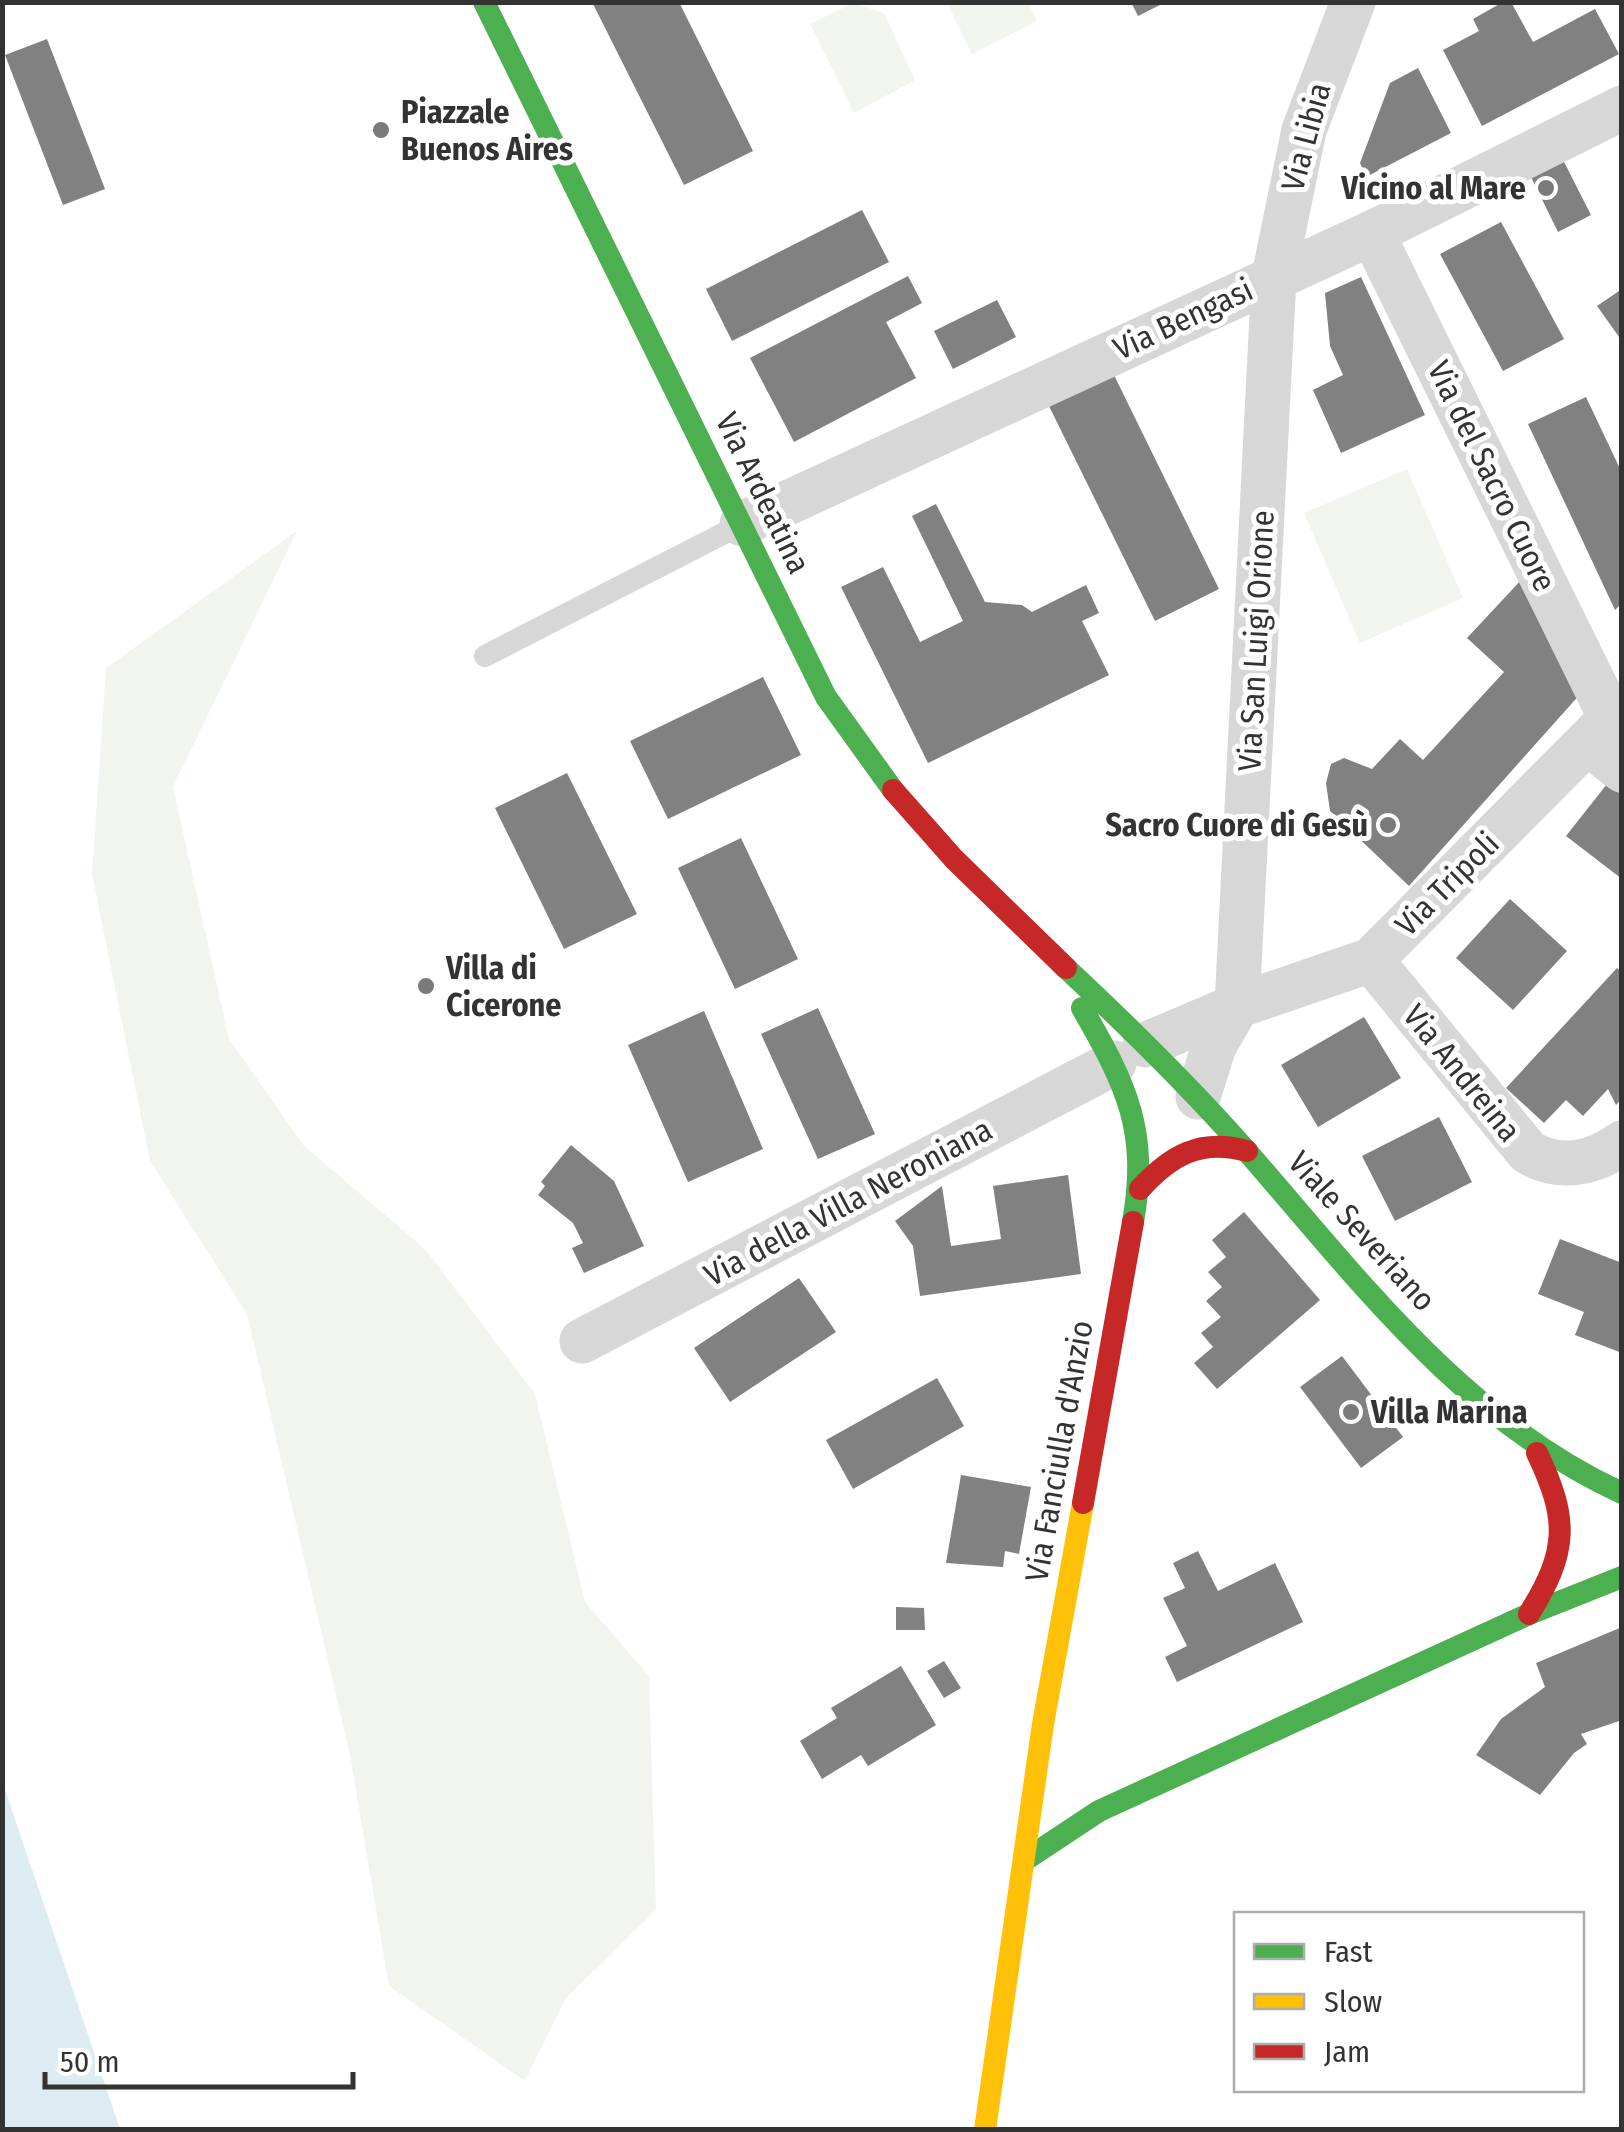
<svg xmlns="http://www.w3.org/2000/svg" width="1624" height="2132" font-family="'Fira Sans Condensed',sans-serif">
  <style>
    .green { fill: #f1f5ed }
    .water { fill: #ddebf3 }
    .building { fill: #818181 }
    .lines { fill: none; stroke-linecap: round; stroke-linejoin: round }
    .lane { stroke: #d7d7d7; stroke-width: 22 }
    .street { stroke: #d7d7d7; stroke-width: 45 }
    .fast { stroke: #4caf50; stroke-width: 22 }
    .slow { stroke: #ffc107; stroke-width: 22 }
    .jam { stroke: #c62828; stroke-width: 22 }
    .poi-dot { fill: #7a7a7a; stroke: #fff; stroke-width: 4 }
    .labels { text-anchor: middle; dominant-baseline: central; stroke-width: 10; stroke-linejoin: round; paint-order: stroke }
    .poi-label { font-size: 32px; font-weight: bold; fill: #333; stroke: #fff; text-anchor: start }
    .street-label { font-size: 32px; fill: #333; stroke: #fff }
  </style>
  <rect width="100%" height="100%" fill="#fff"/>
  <path class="green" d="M853 3 884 13 915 80 854 113 810 24Z
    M947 3H1028L1037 21 972 54Z
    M1407 469 1463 598 1360 643 1304 513Z
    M297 531 173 787 229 1039 304 1146 425 1249 535 1394 585 1602 649 1676 656 1910 566 1998 525 2081 389 1986 350 1755 247 1314 150 1161 92 874 106 668Z"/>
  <path class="water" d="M2 1784H3L120 2129H3Z"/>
  <path class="building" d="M592 2H679L753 151 684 185Z
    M1131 2H1166L1138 16Z
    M1503 2H1511L1533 42 1595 9 1619 54 1482 126 1443 50 1479 31 1473 19Z
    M47 39 105 189 63 205 5 55Z
    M1418 68 1451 133 1366 177 1360 163 1390 83Z
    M1559 152 1591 215 1558 232 1527 169Z
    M862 210 889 262 732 341 706 289Z
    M1501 222 1564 339 1503 371 1440 254Z
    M908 276 922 303 886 322 916 378 794 442 750 358Z
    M1361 277 1425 415 1341 453 1313 390 1343 375 1330 346 1325 293Z
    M1622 289V341L1597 306Z
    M997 300 1016 337 953 369 934 331Z
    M1112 371 1219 589 1155 621 1047 402Z
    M1586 397 1622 473V603L1615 610 1528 424Z
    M936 504 985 602 1022 605 1032 612 1086 585 1099 613 1082 621 1109 675 928 763 841 587 883 567 920 642 963 621 912 516Z
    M1523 578 1582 692 1409 886 1330 811 1326 783 1331 764 1344 758 1372 769 1400 739 1423 760 1504 672 1467 638Z
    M763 677 801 755 668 819 630 741Z
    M567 773 637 914 564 949 495 808Z
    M1607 784 1622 795V879L1566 836Z
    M741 838 798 959 735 989 678 868Z
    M1510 899 1567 951 1513 1010 1456 958Z
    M1617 968 1622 972V1098L1616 1105 1608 1089 1583 1116 1566 1100 1544 1123 1506 1088Z
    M818 1008 875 1134 818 1159 761 1034Z
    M704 1011 763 1149 688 1182 628 1045Z
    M1364 1017 1401 1078 1318 1127 1281 1065Z
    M1439 1117 1472 1182 1395 1221 1362 1156Z
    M571 1145 614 1181 644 1246 584 1273 572 1248 583 1243 573 1223 538 1195 545 1186 541 1182Z
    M1068 1175 1081 1274 920 1296 913 1246 895 1221 942 1186 951 1246 1001 1239 993 1186Z
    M1244 1212 1320 1300 1217 1389 1194 1363 1213 1347 1201 1333 1221 1317 1206 1301 1222 1287 1208 1272 1226 1257 1212 1240Z
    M1560 1239 1622 1263V1353L1575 1335 1584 1312 1538 1294Z
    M799 1278 836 1332 730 1402 694 1348Z
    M1342 1356 1403 1437 1361 1468 1300 1387Z
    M937 1378 964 1426 853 1489 826 1440Z
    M961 1475 1031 1487 1019 1554 1005 1551 1003 1567 946 1563Z
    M1198 1551 1218 1591 1275 1563 1303 1622 1177 1682 1165 1657 1187 1646 1163 1598 1185 1588 1173 1563Z
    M896 1607 924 1608 925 1630H896Z
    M1622 1627V1720L1581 1734 1587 1744 1574 1753 1540 1795 1476 1755 1501 1719 1545 1687 1536 1663Z
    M944 1661 961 1688 944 1698 927 1671Z
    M901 1666 936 1725 868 1766 861 1755 822 1779 800 1741 837 1718 831 1708Z"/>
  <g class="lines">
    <path class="lane" d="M485 656 742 524"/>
    <path class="street" d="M1372 233 1611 718
      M742 524 1372 233 1622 108
      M1588 743 1622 770
      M1371 960 1528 1152C1560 1171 1593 1164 1622 1143
      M1145 1045 1237 1006 1371 960 1622 707
      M1198 1097 1214 1046 1237 1006 1274 276 1304 130 1353 2
      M582 1341 1114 1063"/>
    <path class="fast" d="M484 2 826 697 893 790
      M1066 968C1127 1025 1187 1084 1243 1147 1357 1277 1461 1419 1622 1493
      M1082 1008C1127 1086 1149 1131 1133 1222
      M1025 1860 1099 1811 1529 1614 1622 1577"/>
    <path class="slow" d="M985 2130 1043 1724 1083 1503"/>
    <path class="jam" d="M893 790 954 859 1066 968
      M1140 1189C1171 1155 1201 1138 1247 1151
      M1083 1503 1133 1222
      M1529 1614C1568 1551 1569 1520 1537 1453"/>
  </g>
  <g class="poi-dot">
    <circle cx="381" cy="130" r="10"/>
    <circle cx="1546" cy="188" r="10"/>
    <circle cx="1388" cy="825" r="10"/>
    <circle cx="426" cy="986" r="10"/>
    <circle cx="1351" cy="1412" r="10"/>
  </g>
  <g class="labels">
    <g class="poi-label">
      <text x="401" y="112">Piazzale<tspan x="401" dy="37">Buenos Aires</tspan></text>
      <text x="1526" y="188" text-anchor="end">Vicino al Mare</text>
      <text x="1368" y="825" text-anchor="end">Sacro Cuore di Gesù</text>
      <text x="446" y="968">Villa di<tspan x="446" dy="37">Cicerone</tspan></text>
      <text x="1371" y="1412">Villa Marina</text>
    </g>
    <g class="street-label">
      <text transform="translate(1306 137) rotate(-75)">Via Libia</text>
      <text transform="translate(1183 319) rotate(-25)">Via Bengasi</text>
      <text transform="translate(1492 476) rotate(64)">Via del Sacro Cuore</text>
      <text transform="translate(763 493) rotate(64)">Via Ardeatina</text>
      <text transform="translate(1256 641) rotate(-87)">Via San Luigi Orione</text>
      <text transform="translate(1447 884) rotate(-45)">Via Tripoli</text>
      <text transform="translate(1462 1073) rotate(51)">Via Andreina</text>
      <text transform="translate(848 1202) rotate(-28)">Via della Villa Neroniana</text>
      <text transform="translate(1362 1231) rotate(48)">Viale Severiano</text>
      <text transform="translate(1059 1451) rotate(-80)">Via Fanciulla d'Anzio</text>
    </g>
  </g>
  <rect width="1624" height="2132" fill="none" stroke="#333333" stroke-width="10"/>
  <rect x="1234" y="1912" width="350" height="180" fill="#ffffff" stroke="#adadad" stroke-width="2.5"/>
  <rect x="1254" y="1944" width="50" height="15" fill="#4caf50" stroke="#adadad" stroke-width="2.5"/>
  <text x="1324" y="1962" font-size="30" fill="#333333">Fast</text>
  <rect x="1254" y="1994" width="50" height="15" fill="#ffc107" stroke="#adadad" stroke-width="2.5"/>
  <text x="1324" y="2012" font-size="30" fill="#333333">Slow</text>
  <rect x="1254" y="2044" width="50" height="15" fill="#c62828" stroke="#adadad" stroke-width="2.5"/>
  <text x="1324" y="2062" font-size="30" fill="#333333">Jam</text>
  <path d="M45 2072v15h308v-15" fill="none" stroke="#333333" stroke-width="5"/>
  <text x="60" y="2072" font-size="30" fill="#333333" stroke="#ffffff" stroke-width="8" paint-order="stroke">50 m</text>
</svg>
